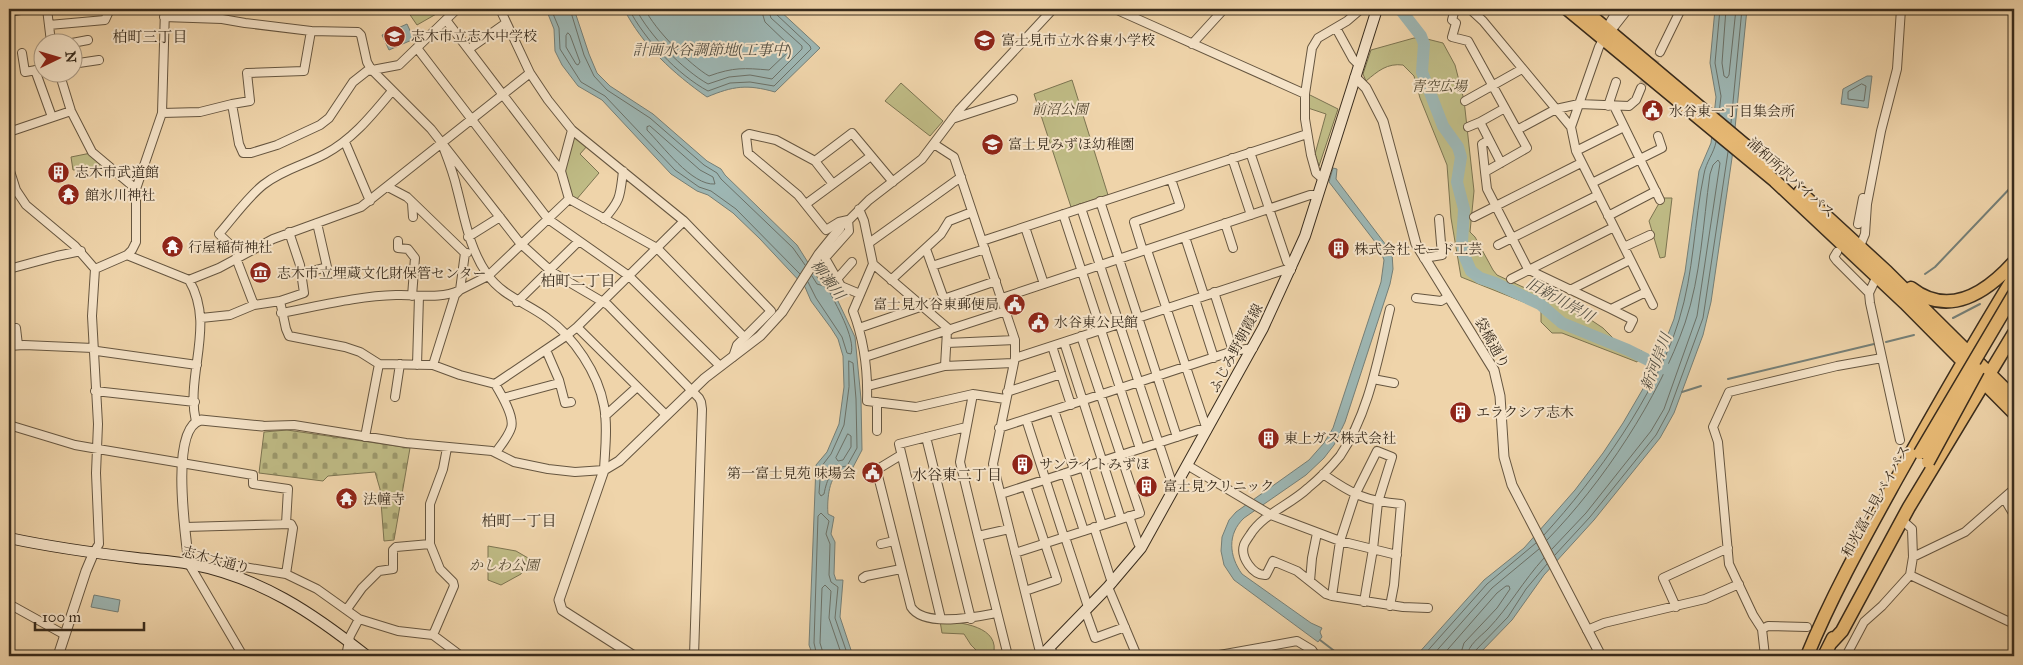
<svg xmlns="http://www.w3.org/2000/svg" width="2023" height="665" font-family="'IM FELL Great Primer','Noto Serif JP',serif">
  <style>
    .green { fill: #bfbb85; stroke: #7c7451 }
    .cemetery { fill: url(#cemetery-stones); stroke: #7c7451 }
    .water { fill: #9db6b3; stroke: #757f77 }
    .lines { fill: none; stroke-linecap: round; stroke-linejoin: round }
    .shore { stroke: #6b7168; stroke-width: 1 }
    .stream { stroke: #757f77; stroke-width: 2 }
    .river { stroke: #9db6b3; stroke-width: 12 }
    .minor-tunnel { stroke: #cbb28e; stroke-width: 8; stroke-dasharray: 8 4; stroke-linecap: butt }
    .minor-casing { stroke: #665640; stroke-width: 10 }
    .tertiary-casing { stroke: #665640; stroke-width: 11 }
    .secondary-casing { stroke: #392c1d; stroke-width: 12 }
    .trunk-casing { stroke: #392c1d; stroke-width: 15 }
    .minor { stroke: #f5e3c8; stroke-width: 8 }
    .tertiary { stroke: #f5e3c8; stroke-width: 9 }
    .secondary { stroke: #f5e3c8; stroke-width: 10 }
    .trunk { stroke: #e8ba75; stroke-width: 12 }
    .trunk-bridge-casing { stroke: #392c1d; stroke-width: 15; stroke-linecap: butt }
    .trunk-bridge { stroke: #e8ba75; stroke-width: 12 }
    .labels { text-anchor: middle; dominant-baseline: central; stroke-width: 4; stroke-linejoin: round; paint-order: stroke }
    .poi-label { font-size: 14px; fill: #392c1d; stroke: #f5e3c8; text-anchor: start }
    .park-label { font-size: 14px; font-style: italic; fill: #544932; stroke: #f5e3c8 }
    .street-label { font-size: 14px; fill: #392c1d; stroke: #f5e3c8 }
    .neighbourhood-label { font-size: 15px; fill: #392c1d; stroke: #f5e3c8 }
    .water-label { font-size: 15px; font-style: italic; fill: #524e42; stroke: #f5e3c8 }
  </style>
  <defs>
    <pattern id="cemetery-stones" width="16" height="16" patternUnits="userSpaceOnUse" patternTransform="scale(1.25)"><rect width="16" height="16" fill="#bfbb85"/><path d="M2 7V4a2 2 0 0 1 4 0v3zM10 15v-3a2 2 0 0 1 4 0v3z" fill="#9c986c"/></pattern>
  </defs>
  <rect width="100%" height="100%" fill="#efd4aa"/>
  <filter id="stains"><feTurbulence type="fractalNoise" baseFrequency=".004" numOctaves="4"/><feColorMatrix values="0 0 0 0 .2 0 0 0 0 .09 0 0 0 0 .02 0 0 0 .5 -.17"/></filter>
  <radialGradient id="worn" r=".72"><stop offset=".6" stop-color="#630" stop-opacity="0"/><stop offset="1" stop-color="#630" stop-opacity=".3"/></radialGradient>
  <path class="green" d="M406 9H445L417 25Z
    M1414 38H1423L1443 43 1455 65 1464 100 1474 191 1470 232 1475 237 1493 270 1497 275 1538 294 1543 295 1576 310 1603 328 1618 343 1642 351 1637 362 1562 333H1552L1541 322V309L1461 277 1451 218 1447 165 1420 98 1414 76 1403 65C1387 63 1378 71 1366 81L1363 74 1371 50Z
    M1072 80 1108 195 1071 207 1034 94Z
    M901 83 943 121 930 136 885 101Z
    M1308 94 1338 109 1319 166 1315 154 1326 114 1308 108Z
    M576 135 588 145 580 154 599 173 576 200 570 196 564 174 572 136Z
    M91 153 106 167 73 170 71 157Z
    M1662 198H1672L1665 257 1660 258 1649 221Z
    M488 546 516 551 528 558 521 574 501 585 488 580Z
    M940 621C960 622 1002 626 993 656H982L971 645 964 634 942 633Z"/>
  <path class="cemetery" d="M287 430 410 448 394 540 384 541 380 489 375 472 328 476 323 481 259 473 264 432Z"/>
  <path class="water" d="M546 9H574L589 54 597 73 610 86 653 114 707 161 721 169 725 175 797 245 819 280 823 282 828 280 855 337 861 399 862 450 851 471C847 472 843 471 839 473 828 478 827 504 828 514L834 517 831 534 835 542 834 574 836 580H843L840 617 853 656H813L809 645 816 465 827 452 839 424 844 387 843 356 838 339 831 328 811 301 805 287 760 239 733 213 708 195 697 191 671 174 602 100 578 86 562 65 555 51 554 29Z
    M624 9H778L820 48 775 92C747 84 733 86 707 97 674 74 642 45 624 9Z
    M1715 9H1747L1732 158 1711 302 1703 335 1674 413 1660 438 1594 520 1544 575 1512 620 1477 656H1416L1484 580 1524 548 1575 490 1603 453 1623 423 1644 387 1661 352 1674 319 1685 272 1699 171 1711 143 1716 97 1710 63Z
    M407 24 414 39 389 50 382 35Z
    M1867 76H1872L1868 108 1841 104 1843 89Z
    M1333 168 1337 169 1336 179 1392 253 1393 269 1390 284 1345 422 1334 445 1324 458 1306 475 1244 518C1227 534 1229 556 1242 574L1311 623 1322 628 1320 632 1322 637 1318 642 1234 580 1224 565 1221 551 1222 537 1229 520 1236 512 1309 460 1324 443 1333 428 1381 282 1384 260 1379 247 1329 182Z
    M94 595 120 600 118 612 91 607Z"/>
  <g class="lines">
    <path class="shore" d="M551 9 559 28 560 49 581 82 605 96 675 170 699 187 711 191 736 209 800 274
      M570 9 584 55 594 76 607 90 650 118 704 165 717 173 721 179 793 248 805 265
      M629 9C644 39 678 75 708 91L730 83 750 82 774 86 811 49 810 46 776 14 775 9
      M636 9C649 35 683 70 708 84L729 77 750 75 772 79 802 49V46L771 18 768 9
      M645 9C654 29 690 65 709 76 734 67 744 68 769 70L791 49 790 46 765 22 761 9
      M1726 9 1722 63 1724 76 1727 78 1729 75 1736 9
      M568 33 570 35 580 62 578 65 576 64 566 47V36Z
      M1862 84 1866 86 1864 101 1848 99V92Z
      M1719 114 1721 96 1715 63 1720 9
      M1731 123 1742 9
      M650 126 700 170 713 177 715 184C692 186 662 145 647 130V127Z
      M808 282 816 298 842 337 847 353 851 354C856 338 835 303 827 287L817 284 812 276
      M849 361 853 363 856 399 857 448 847 466C831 468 827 479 824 494L821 496 819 493 821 467 831 454 844 425 849 387Z
      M848 434 851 436V447L843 460 838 461 836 458Z
      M1544 535C1597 477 1656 395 1679 320 1694 272 1694 222 1704 174 1706 162 1714 153 1716 142
      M1547 540C1602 484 1659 398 1685 323 1701 276 1703 223 1710 174L1713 165 1718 160 1720 163 1697 316 1664 409 1651 431 1586 513 1552 549
      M1555 555 1590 517 1656 435 1669 411 1703 318 1728 152
      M817 656 814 643 818 516 821 513 829 521 826 534 830 544 829 575 831 582 838 587 835 618 848 656
      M824 656 820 643 822 588 825 585 831 591 829 618 842 656
      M1423 656 1487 584 1536 543
      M1432 656 1492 588 1539 549
      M1442 656 1497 593 1506 586H1509L1510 589 1497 608 1464 643 1460 656
      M1467 656C1468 645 1480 637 1488 629 1509 607 1523 581 1544 558
      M1474 656 1475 651 1508 617 1526 589 1547 564"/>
    <path class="stream" d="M1925 274 1935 267 2014 184
      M1953 318 1980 304
      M1886 342 1914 335
      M1728 379 1874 344
      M1682 392 1701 386
      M1320 640 1341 656"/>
    <path class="river" d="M1400 9 1421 36 1424 44 1422 72 1443 126 1458 147 1461 157 1457 182 1464 209 1462 243 1464 255 1471 271 1480 278 1495 283 1540 304 1562 323 1628 350 1670 371"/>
    <path class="minor-tunnel" d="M1641 88 1660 52"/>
    <defs>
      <path id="minor" d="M47 9 51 42
        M500 9 530 73 548 100 572 130 684 221 771 311 737 345 733 357
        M1115 9 1305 94
        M1455 9 1452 20 1456 23 1452 37 1468 41 1527 148 1485 172 1487 189 1527 267 1529 270 1611 309 1646 292
        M1470 9 1483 21 1571 127 1576 151 1653 305
        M9 12 26 9
        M164 17 222 19 245 23 311 31 358 32 361 35 367 62 371 69 431 129 520 243 552 272 608 305 699 398 701 402 702 409 694 656
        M446 20 561 171 569 199 657 248 744 337
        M49 25 105 20 110 9
        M1336 28 1353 59 1359 65
        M1606 29 1618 9
        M1610 32 1628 9
        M72 43 88 40
        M1192 44 1224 9
        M417 48 548 219 629 276 720 366
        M469 49 506 23
        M1660 52 1681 9
        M22 53 25 72 42 69
        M72 64 99 60
        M35 70 52 117
        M59 72 71 111 92 152 136 189
        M1465 101 1522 69
        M232 104 250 101 247 73 304 71 311 31
        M1608 106 1616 82
        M1614 106 1660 200
        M162 113 200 112 232 104 239 144 243 153H251L277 145 320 125 329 118 353 82 367 71 399 65 457 9
        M952 119 1013 99
        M1468 127 1480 122
        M1571 127 1599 47 1603 40
        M1517 130 1556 109 1579 104 1629 106 1636 100 1641 88
        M9 132 71 111
        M345 142 370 201
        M934 144 954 157 1015 340V358L993 464 1041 656
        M1576 151 1624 127
        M1250 152 1287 262 1292 267
        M1232 158 1251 215
        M815 161 852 133 893 182
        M1501 163 1480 122 1505 108
        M9 168 16 190 26 205 75 246 95 269 92 316 98 424 96 473 99 544 94 552
        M561 171 572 130
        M1485 172 1482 144 1489 140
        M1323 179 1316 173 1311 155 1305 119V94L1312 48 1318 38 1347 21 1361 9
        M1592 183 1662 148 1658 136
        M833 184 815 161 776 140 749 134 746 136 748 153 798 195 826 230 839 222 848 220 849 231 825 258 841 286 860 294
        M388 187 407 197 465 253H467
        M1100 201 1177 437
        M412 203 413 217
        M806 204 871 156
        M1081 208 1174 489
        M859 209 864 221 873 264 950 330
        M1063 214 1140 449
        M1608 216 1656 191
        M1474 217 1581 163
        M604 219C621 200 620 196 623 171
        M1225 223 1233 248
        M845 224 869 200 922 159 959 110 1053 9
        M1858 224 1863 198
        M1025 227 1044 284
        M468 237 500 217
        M1185 237 1204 295
        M398 241V248L408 249 415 258 412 296
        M982 241 1307 134
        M869 243 961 177
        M1498 245 1598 195
        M1860 246 1865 234 1867 204 1881 131 1897 69 1901 9
        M1624 247 1650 235
        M926 249 944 299
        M1143 251 1134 222 1180 206 1171 179
        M1837 252 1834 257 1837 261 1869 293
        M127 255 132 250 136 242V189L162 113 165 9
        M241 255 219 234C233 218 247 198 263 185 282 170 304 165 325 154 353 139 372 115 392 91
        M236 258 254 305
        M1424 258 1442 255 1439 219
        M873 264 853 311C864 340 868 370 867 401L916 407 973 394 1005 399
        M932 266 985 249
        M9 269 57 256 81 251
        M95 269 127 255 189 280 219 268 273 239 361 207 530 73
        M301 274 327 267 317 223
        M1877 276 1869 293 1870 303 1900 440
        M837 279 852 262
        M1511 279 1614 227
        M189 280C216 326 185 374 196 422
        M891 280 941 234 949 221 972 212
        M1570 290 1630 260
        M1214 292 1233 351
        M1002 298 1310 195H1318
        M1416 298 1441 301 1448 297
        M1195 299 1214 358
        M280 301 304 293 300 265 289 232
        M517 302 579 241
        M1390 309C1378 358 1369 413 1340 456 1331 467 1319 479 1308 488 1290 505 1263 514 1250 535 1248 538 1245 542 1244 545 1240 557 1253 576 1266 575L1273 561 1297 571 1326 594 1332 596 1403 607 1428 608
        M1611 309 1633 320 1629 328
        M281 313C319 306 358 296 396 295 418 294 439 300 460 290L465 253
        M201 318 230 315 254 305 280 301 286 329 289 336 345 347 360 352 379 364 433 365 460 375 495 384 566 336 577 327 684 221
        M577 327 666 415
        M859 328 996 281
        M9 329 16 328 18 345
        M1064 342 1121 519
        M947 343 1015 340
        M9 346 24 345 93 348 97 351 197 365
        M1052 346 1071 405
        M546 350 559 380 565 403 571 402
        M865 357 1006 311
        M1015 358 1284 270H1291
        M417 365 419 296
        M433 365 455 295 460 290 488 276 569 199
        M945 366 947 331
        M1373 379 1394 383
        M495 384C501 394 515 417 511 428 508 437 501 445 496 452
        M868 386 945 366 1013 363
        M95 391 195 402
        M1007 392 1061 374
        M973 394 960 462 978 536
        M395 397 400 364
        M503 398 559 383
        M1054 410 1074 470
        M605 416 637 387
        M1026 419 1064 537
        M9 425 75 445 98 449 253 475V484L288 489 286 524
        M262 426 294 425 406 443 492 451 514 462 548 469 575 472 604 470C605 449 608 427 604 406 598 373 574 337 547 318 527 303 502 296 487 274 469 248 465 219 457 189 454 175 449 162 444 149
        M999 428 1233 351 1253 348
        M877 431V402
        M365 437 379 364
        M926 437 971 619
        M901 455 878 469 877 472 911 607C924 628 977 617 997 613
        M1187 465 1271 515 1340 541 1397 555
        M1084 467 1102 525
        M1065 473 1084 531
        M1323 474C1352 494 1365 501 1401 504L1394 585 1390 606
        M1001 494 1198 430H1207L1147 250
        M2004 498 2014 515
        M1129 516 1138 543 1141 548
        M185 527 291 524 293 528 286 574
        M1094 527 1112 583
        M1065 537 1088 607
        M881 544 894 541
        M1015 553 1140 513 1081 336
        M1913 557 1965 532 2014 489
        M189 564 243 656
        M218 571 223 566H238L286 574 317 589 359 619 398 631 433 635 461 656
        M1910 575 2014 624
        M863 578 866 576 901 569
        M1310 581 1312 558 1317 533
        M1108 587 1137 656
        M1025 591 1057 580 1026 486
        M1332 596 1340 541 1355 495 1377 451 1392 457 1378 502 1373 549 1364 602
        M9 604 65 635
        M1676 607 1663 578 1728 548
        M347 609 362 588 379 571 393 569V550L396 547 430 544
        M1085 610 1095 638 1125 627
        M941 619 899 444 966 427
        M1762 629 1753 615 1729 564 1718 442 1713 427 1729 392 1837 366 1882 358
        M1587 630 1604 623 1705 599 1739 584
        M433 635 454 586 453 582 440 569 430 544V504L443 469 447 448
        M1049 647 1055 656
        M346 656 350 636 359 619
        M1008 656 978 536 1009 529
        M1214 656 1297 641 1312 650 1316 656
        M1765 656 1762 629 1768 626 1807 627
        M1846 656 1864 622 1882 606 1910 575 1913 557 1912 529 1902 520"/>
      <path id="tertiary" d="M1355 77 1366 88 1383 121 1416 244 1494 370 1500 396 1504 457 1512 485 1601 656
        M189 564C186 539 169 428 201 420L262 426
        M58 656 86 571 94 552
        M634 656 562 610 559 600 604 470 619 461 705 378 760 336 782 312 819 254 840 228"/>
      <path id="secondary" d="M9 538C51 547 94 553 137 558 154 560 172 561 190 564 260 577 313 613 367 656
        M1041 656 1108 587 1141 548 1263 328 1305 236 1377 9"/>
      <path id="trunk" d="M1567 9 1775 181 1905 303 2014 413
        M1583 9 1770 166
        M1800 192 1887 272 2014 398
        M1911 288C1949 318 1987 292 2014 262
        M1830 644 1842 631 1909 507 2014 333
        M1807 656C1832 595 1864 538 1896 480 1934 412 1973 344 2014 277
        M1824 656 1833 638"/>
    </defs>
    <use href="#minor" class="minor-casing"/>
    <use href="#tertiary" class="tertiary-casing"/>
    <use href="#secondary" class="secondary-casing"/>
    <use href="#trunk" class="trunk-casing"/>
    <use href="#minor" class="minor"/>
    <use href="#tertiary" class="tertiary"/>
    <use href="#secondary" class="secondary"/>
    <use href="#trunk" class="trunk"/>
    <defs>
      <path id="trunk-bridge" d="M1920 453 2014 294
        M1928 462 1978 370"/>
    </defs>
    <use href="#trunk-bridge" class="trunk-bridge-casing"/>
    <use href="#trunk-bridge" class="trunk-bridge"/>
  </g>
  <defs>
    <symbol id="school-disc" viewBox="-11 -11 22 22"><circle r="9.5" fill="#8f2418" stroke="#f5e3c8"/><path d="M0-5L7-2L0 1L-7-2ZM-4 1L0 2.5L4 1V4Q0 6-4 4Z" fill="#fff"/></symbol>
    <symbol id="civic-disc" viewBox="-11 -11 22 22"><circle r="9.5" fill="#8f2418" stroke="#f5e3c8"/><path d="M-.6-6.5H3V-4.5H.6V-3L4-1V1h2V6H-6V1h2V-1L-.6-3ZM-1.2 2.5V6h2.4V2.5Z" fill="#fff"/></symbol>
    <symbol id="building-disc" viewBox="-11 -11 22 22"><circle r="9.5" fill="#8f2418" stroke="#f5e3c8"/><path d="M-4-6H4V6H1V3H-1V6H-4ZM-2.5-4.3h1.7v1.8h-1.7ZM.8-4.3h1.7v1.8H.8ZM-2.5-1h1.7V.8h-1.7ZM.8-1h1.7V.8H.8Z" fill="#fff"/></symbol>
    <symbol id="temple-disc" viewBox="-11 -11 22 22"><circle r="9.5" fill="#8f2418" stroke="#f5e3c8"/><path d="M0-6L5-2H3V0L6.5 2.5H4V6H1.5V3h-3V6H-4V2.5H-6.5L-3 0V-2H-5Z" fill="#fff"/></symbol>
    <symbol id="museum-disc" viewBox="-11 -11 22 22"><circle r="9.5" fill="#8f2418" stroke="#f5e3c8"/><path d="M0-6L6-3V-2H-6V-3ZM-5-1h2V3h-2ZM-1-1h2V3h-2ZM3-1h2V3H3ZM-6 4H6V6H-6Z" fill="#fff"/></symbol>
  </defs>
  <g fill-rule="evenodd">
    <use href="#school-disc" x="382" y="24" width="25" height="25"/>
    <use href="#school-disc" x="972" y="28" width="25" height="25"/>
    <use href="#civic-disc" x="1640" y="98" width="25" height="25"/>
    <use href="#school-disc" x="980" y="132" width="25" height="25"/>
    <use href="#building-disc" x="46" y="160" width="25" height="25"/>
    <use href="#temple-disc" x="56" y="182" width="25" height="25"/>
    <use href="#temple-disc" x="160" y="234" width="25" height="25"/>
    <use href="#building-disc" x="1326" y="236" width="25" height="25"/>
    <use href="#museum-disc" x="248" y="260" width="25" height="25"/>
    <use href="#civic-disc" x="1002" y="292" width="25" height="25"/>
    <use href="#civic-disc" x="1026" y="310" width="25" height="25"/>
    <use href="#building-disc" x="1448" y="400" width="25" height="25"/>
    <use href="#building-disc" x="1256" y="426" width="25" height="25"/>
    <use href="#building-disc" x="1010" y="452" width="25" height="25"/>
    <use href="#civic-disc" x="860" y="460" width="25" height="25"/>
    <use href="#building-disc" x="1134" y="474" width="25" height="25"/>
    <use href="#temple-disc" x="334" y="486" width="25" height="25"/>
  </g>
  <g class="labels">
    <g class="poi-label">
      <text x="411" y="36">志木市立志木中学校</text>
      <text x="1001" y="40">富士見市立水谷東小学校</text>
      <text x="1669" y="111">水谷東一丁目集会所</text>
      <text x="1008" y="144">富士見みずほ幼稚園</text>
      <text x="75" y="172">志木市武道館</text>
      <text x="85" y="195">館氷川神社</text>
      <text x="188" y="247">行屋稲荷神社</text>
      <text x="1354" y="249">株式会社 モード工芸</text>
      <text x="277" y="273">志木市立埋蔵文化財保管センター</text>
      <text x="999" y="304" text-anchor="end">富士見水谷東郵便局</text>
      <text x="1054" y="322">水谷東公民館</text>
      <text x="1476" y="412">エラクシア志木</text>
      <text x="1284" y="438">東上ガス株式会社</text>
      <text x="1039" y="464">サンライトみずほ</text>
      <text x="856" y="473" text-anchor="end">第一富士見苑 味場会</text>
      <text x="1163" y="486">富士見クリニック</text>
      <text x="363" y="499">法幢寺</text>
    </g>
    <g class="park-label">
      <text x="1439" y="86">青空広場</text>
      <text x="1060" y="109">前沼公園</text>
      <text x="504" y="565">かしわ公園</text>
    </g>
    <g class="street-label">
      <text transform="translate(1791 178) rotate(42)">浦和所沢バイパス</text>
      <text transform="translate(1492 343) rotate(61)">袋橋通り</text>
      <text transform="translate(1236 348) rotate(-62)">ふじみ野朝霞線</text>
      <text transform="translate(1876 501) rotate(-61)">和光富士見バイパス</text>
      <text transform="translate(216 560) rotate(15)">志木大通り</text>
    </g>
    <g class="neighbourhood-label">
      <text x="150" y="37">柏町三丁目</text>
      <text x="578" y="281">柏町二丁目</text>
      <text x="957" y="475">水谷東二丁目</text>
      <text x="519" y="521">柏町一丁目</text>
    </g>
    <g class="water-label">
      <text x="712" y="50">計画水谷調節地(工事中)</text>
      <text transform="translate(828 280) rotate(53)">柳瀬川</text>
      <text transform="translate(1560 300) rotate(29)">旧新川岸川</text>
      <text transform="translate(1656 362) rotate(-69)">新河岸川</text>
    </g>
  </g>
  <rect width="2023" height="665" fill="none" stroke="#efd4aa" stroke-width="30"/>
  <rect x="10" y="10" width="2003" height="645" fill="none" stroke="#392c1d" stroke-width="2.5"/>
  <rect x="15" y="15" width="1993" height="635" fill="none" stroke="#392c1d"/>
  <g transform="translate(58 58) rotate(85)"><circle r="24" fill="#f5e3c8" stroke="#aa9a84"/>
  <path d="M0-4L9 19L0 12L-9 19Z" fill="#8f2418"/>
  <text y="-8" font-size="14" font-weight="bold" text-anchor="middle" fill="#392c1d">N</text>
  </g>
  <path d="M35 622v8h109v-8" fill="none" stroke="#392c1d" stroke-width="2.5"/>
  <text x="42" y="622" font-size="15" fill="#392c1d" stroke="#f5e3c8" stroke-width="4" paint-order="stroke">100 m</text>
  <rect width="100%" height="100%" filter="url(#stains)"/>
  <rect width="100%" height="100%" fill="url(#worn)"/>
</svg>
